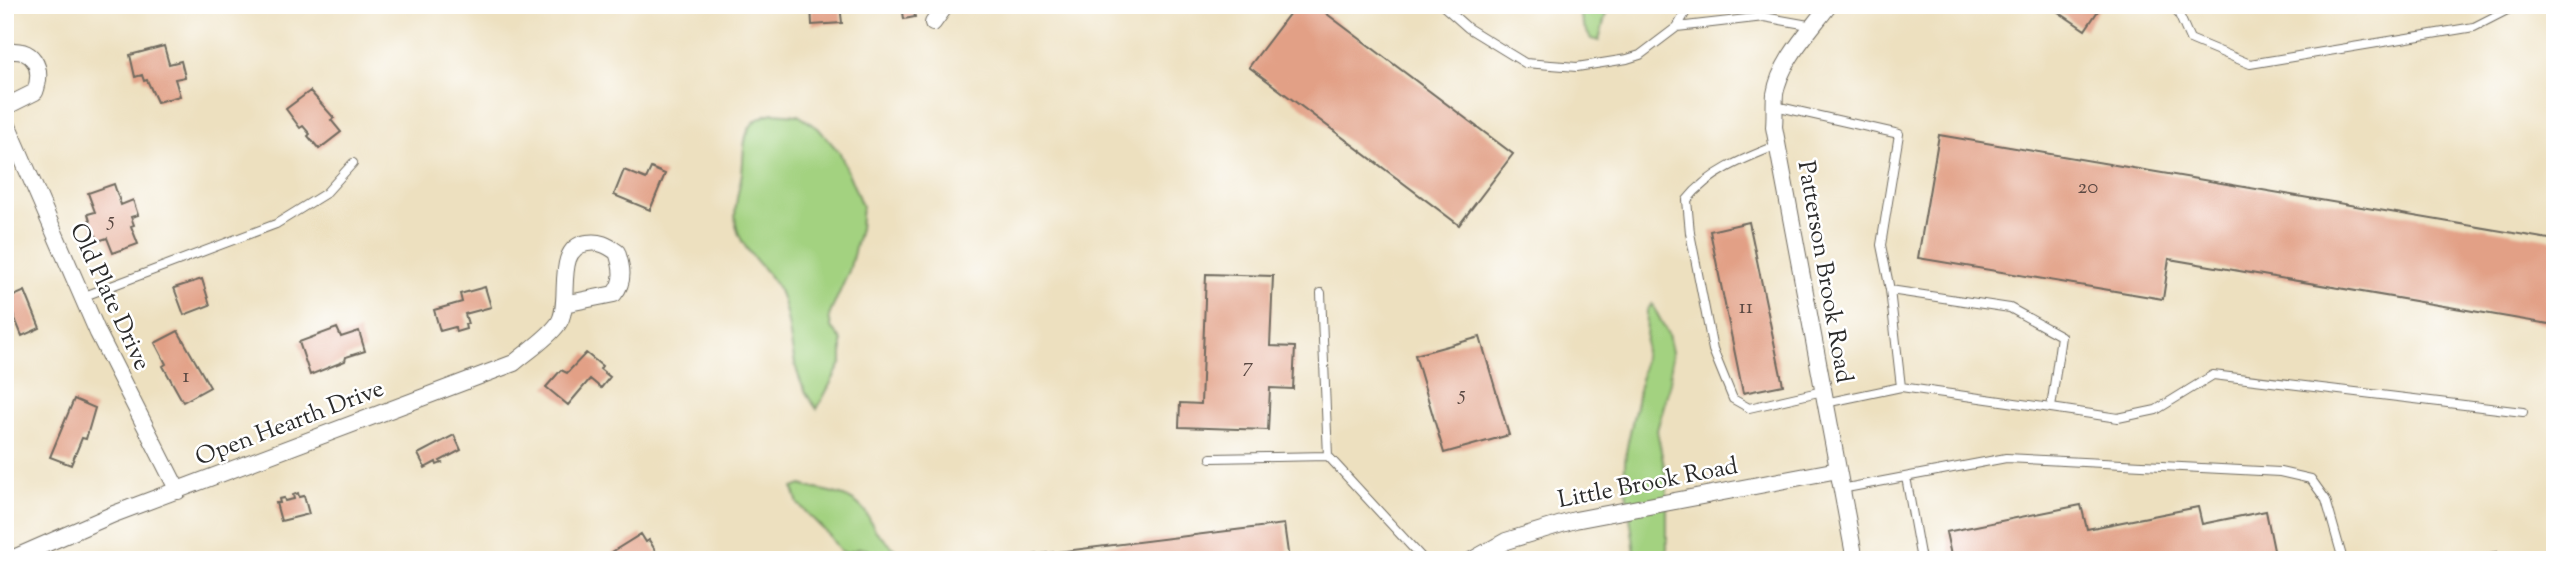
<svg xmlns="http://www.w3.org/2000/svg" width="2560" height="565" font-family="'Sorts Mill Goudy',serif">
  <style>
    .green { fill: #a3d280; stroke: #677e56; stroke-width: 2 }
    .building { fill: #e2a086 }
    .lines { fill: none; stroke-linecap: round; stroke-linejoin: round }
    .lane-casing { stroke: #6f6a5f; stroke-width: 10 }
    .street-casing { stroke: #6f6a5f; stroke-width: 18 }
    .lane { stroke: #fff; stroke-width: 8 }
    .street { stroke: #fff; stroke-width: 16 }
    .labels { text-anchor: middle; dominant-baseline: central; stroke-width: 5; stroke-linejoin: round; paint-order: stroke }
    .number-label { font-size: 21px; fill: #594842 }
    .street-label { font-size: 24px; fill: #2b2b2b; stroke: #fff }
  </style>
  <rect width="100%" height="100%" fill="#fff"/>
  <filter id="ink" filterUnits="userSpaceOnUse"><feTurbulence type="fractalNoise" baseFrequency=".0143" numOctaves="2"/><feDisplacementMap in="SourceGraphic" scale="14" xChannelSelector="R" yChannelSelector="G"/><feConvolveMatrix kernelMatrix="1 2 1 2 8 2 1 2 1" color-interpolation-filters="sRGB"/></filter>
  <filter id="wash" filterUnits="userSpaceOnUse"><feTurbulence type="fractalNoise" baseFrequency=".00686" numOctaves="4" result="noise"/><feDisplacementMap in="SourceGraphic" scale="28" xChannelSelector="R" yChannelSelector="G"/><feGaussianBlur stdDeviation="1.57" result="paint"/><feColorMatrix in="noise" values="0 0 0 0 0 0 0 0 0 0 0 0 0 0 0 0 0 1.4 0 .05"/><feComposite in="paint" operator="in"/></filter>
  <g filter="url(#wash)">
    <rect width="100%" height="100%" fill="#ede0bf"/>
    <path class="green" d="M1577 5H1608L1599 41 1591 39 1584 27Z
      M773 113 798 115 818 128 840 153 862 206 860 229 849 271 829 316 831 327 842 341V362L817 409C787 372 795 338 782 298 775 275 753 262 742 241 729 218 738 197 742 173 744 160 742 144 748 131 753 120 762 116 773 113Z
      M1652 304 1668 334 1672 352 1670 384 1657 430 1667 482V560H1635C1634 526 1621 485 1626 453 1629 432 1636 411 1639 390 1644 364 1647 337 1647 310Z
      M801 485C821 492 846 491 862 508 869 514 870 524 876 531 885 541 896 547 902 560H872L869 550 860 548 847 553 840 551 828 534 798 504 793 488Z"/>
    <g id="blocks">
      <path class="building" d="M811 5H840L842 23 812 25Z
        M902 5H913L915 17 904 19Z
        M1296 5H1315L1513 154 1459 225 1249 67Z
        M2048 5H2102L2085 30Z
        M164 46 169 64 181 61 185 77 175 79 180 96 157 102 147 80 144 81 142 75 135 77 130 55Z
        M310 91 334 118 331 120 341 132 319 149 308 136 310 134 303 126 300 128 286 109Z
        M1939 135 2555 240V325L2169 259 2163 299 1918 258Z
        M651 168 665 174 650 210 614 195 624 170 646 179Z
        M114 184 121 205 133 200 138 215 131 217 134 225 131 226 138 244 113 253 107 238 98 241 96 235H94L88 214 95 212 88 193Z
        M1749 222 1783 385 1743 393 1710 231Z
        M1206 274 1273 276 1270 346 1295 347 1293 389 1270 388 1268 430 1179 427 1180 403 1201 404Z
        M202 279 210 305 184 315 174 288Z
        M485 287 491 307 465 314 468 324H465L466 329 456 332 455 327 440 331 434 310 462 302 460 294Z
        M25 291 40 328 22 336 7 299Z
        M337 328 341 337 359 331 365 351 346 357 345 361 310 375 299 342Z
        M178 331 210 387 183 402 163 366 166 364 155 343Z
        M1480 337 1509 435 1444 453 1415 355Z
        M586 353 602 366 600 369 610 377 601 388 590 379 568 405 546 387 561 370 567 373Z
        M74 399 95 408 86 439 82 438 71 465 50 457Z
        M454 435 461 450 440 461 442 463 437 465 436 462 425 468 418 454Z
        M298 493 299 497 304 496 309 514 281 521 276 503H280L279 499 284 498 285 501 294 499 293 495Z
        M2081 505 2087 529 2198 507 2202 524 2266 511 2275 555 2253 560H1952L1946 532Z
        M1284 524 1289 560H1033L1032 555Z
        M641 534 646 542 649 540 661 560H618L612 552Z
        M2496 552 2497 560H2459V558Z"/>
    </g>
  </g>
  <g filter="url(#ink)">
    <use href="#blocks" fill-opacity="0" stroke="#6f6a5f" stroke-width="2"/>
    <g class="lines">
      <defs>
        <path id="lane" d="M1442 5 1468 28 1525 63 1577 67 1627 59 1640 55 1677 27 1764 17 1814 26
          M2179 5 2177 10 2190 39 2250 64 2474 27 2517 5
          M1677 27 1690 5
          M1775 106 1899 134 1881 245 1890 290 1901 387 1825 403
          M1778 145C1745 158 1709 172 1687 200L1690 233 1713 350 1733 399 1749 408 1823 391
          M1890 290 2010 308 2061 336 2051 408 1901 387
          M1321 293 1328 456 1424 560
          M82 297 276 224 326 193 353 163
          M2051 408 2118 418 2156 410 2213 375 2523 412
          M1211 458 1328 456
          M1906 477 1921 560
          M1841 489 2006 458 2280 472 2311 479 2326 500 2343 560"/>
        <path id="street" d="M1829 5C1810 31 1780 61 1775 94 1774 105 1775 116 1774 127L1855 560
          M933 23 946 5
          M5 52C33 46 44 67 35 92L5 107
          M5 119 98 333 178 491
          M9 560 114 514 514 363C528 351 547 339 558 324 573 304 552 248 587 243 599 241 607 245 617 252 622 267 625 281 614 294L564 304
          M1472 560 1506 541 1575 520 1838 470"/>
      </defs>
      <use href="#lane" class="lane-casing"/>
      <use href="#street" class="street-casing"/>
      <use href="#lane" class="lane"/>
      <use href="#street" class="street"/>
    </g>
  </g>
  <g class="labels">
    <g class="number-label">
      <text x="2088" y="188">20</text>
      <text x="111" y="221">5</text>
      <text x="1746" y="308">11</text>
      <text x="1248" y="367">7</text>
      <text x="186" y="377">1</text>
      <text x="1462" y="395">5</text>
    </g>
    <g class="street-label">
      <text transform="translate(1824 272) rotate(80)">Patterson Brook Road</text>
      <text transform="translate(109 297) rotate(65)">Old Plate Drive</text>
      <text transform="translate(290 424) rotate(-21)">Open Hearth Drive</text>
      <text transform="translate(1648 484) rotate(-11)">Little Brook Road</text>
    </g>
  </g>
  <rect width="2560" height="565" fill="none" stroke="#fff" stroke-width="28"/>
</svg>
